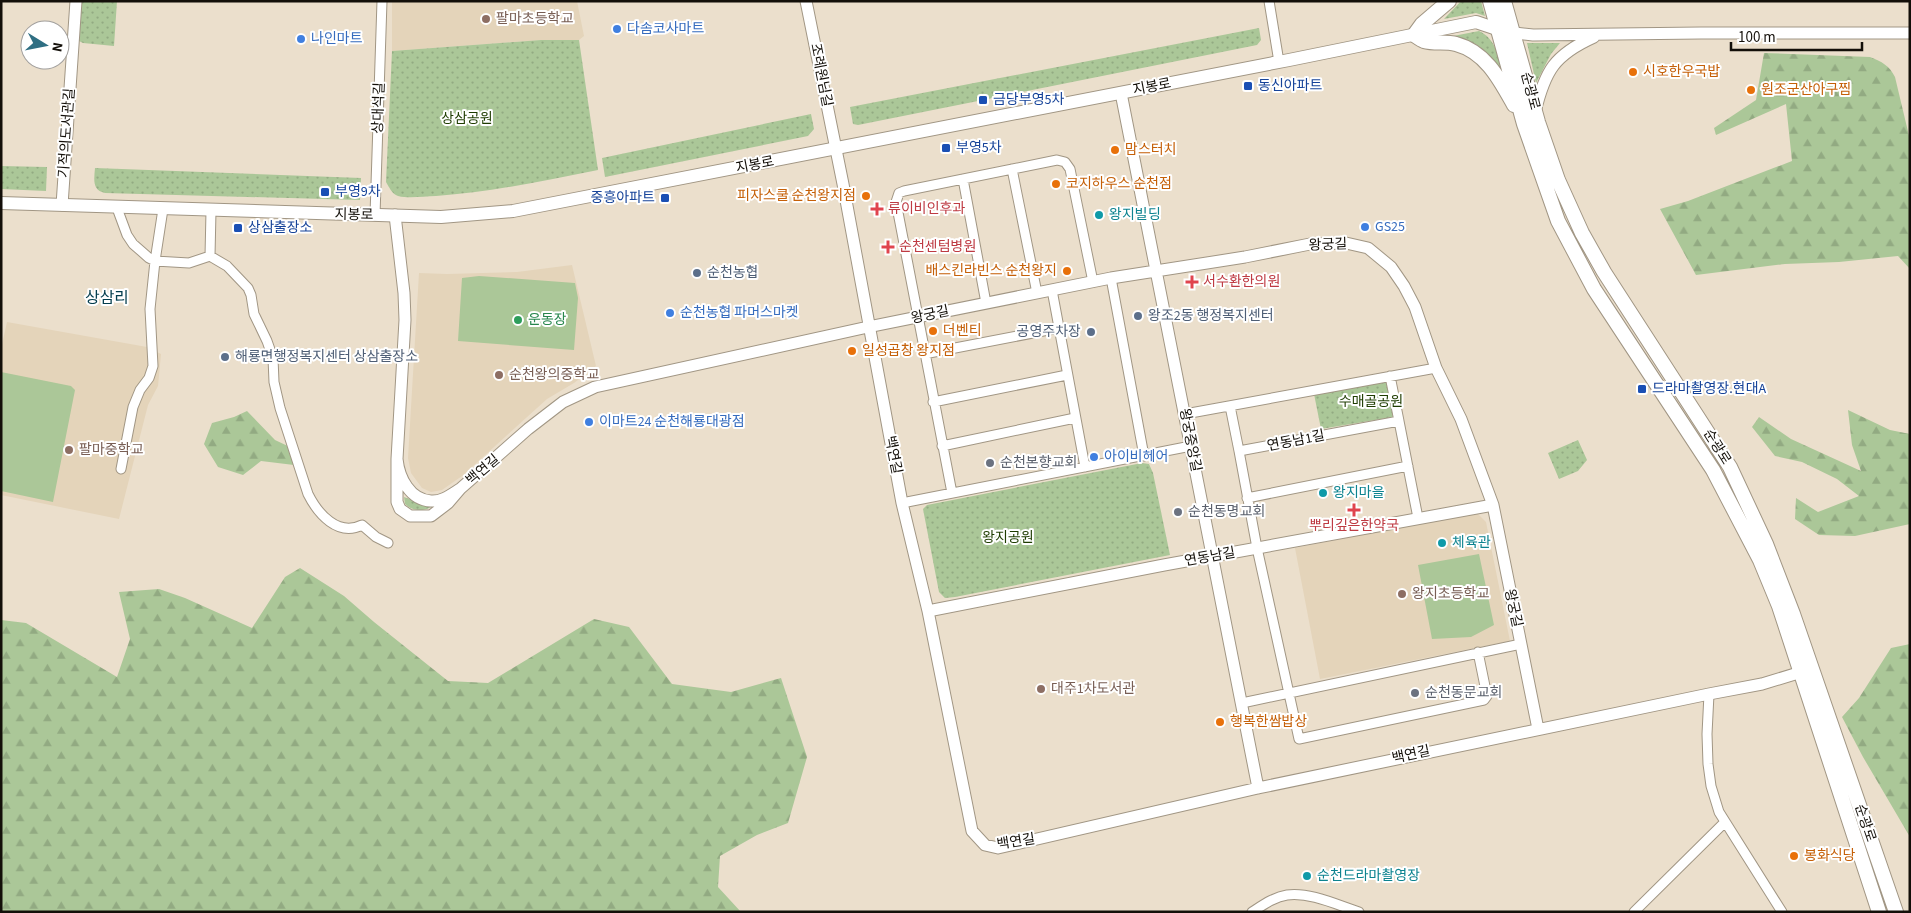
<svg xmlns="http://www.w3.org/2000/svg" width="1911" height="913" font-family="'Source Sans 3','Noto Sans KR',sans-serif">
  <style>
    .built { fill: #e4d4ba }
    .grass { fill: url(#grass-dots) }
    .forest { fill: url(#forest-firs) }
    .pitch { fill: #abc798 }
    .lines { fill: none; stroke-linecap: round; stroke-linejoin: round }
    .minor-casing { stroke: #a19684; stroke-width: 11 }
    .tertiary-casing { stroke: #a19684; stroke-width: 13 }
    .secondary-casing { stroke: #a19684; stroke-width: 14 }
    .primary-casing { stroke: #a19684; stroke-width: 16 }
    .minor { stroke: #fff; stroke-width: 9 }
    .tertiary { stroke: #fff; stroke-width: 11 }
    .secondary { stroke: #fff; stroke-width: 12 }
    .primary { stroke: #fff; stroke-width: 14 }
    .education-dot { fill: #8d6e63; stroke: #fff; stroke-width: 2 }
    .shop-dot { fill: #3f7fe0; stroke: #fff; stroke-width: 2 }
    .food-dot { fill: #e8710a; stroke: #fff; stroke-width: 2 }
    .transit-dot { fill: #1a4fb4; stroke: #fff; stroke-width: 2 }
    .health-dot { fill: #e0444e; stroke: #fff; stroke-width: 2 }
    .culture-dot { fill: #0f9aa8; stroke: #fff; stroke-width: 2 }
    .service-dot { fill: #5c6f8a; stroke: #fff; stroke-width: 2 }
    .leisure-dot { fill: #2e9e5b; stroke: #fff; stroke-width: 2 }
    .worship-dot { fill: #6b7280; stroke: #fff; stroke-width: 2 }
    .labels { text-anchor: middle; dominant-baseline: central; stroke-width: 4; stroke-linejoin: round; paint-order: stroke }
    .education-label { font-size: 14px; fill: #785e54; stroke: #fff; text-anchor: start }
    .shop-label { font-size: 14px; fill: #366cbe; stroke: #fff; text-anchor: start }
    .food-label { font-size: 14px; fill: #c56008; stroke: #fff; text-anchor: start }
    .street-label { font-size: 14px; fill: #130f09; stroke: #fff }
    .transit-label { font-size: 14px; fill: #164399; stroke: #fff; text-anchor: start }
    .park-label { font-size: 14px; fill: #1e3c00; stroke: #fff }
    .health-label { font-size: 14px; fill: #be3a42; stroke: #fff; text-anchor: start }
    .culture-label { font-size: 14px; fill: #0d838f; stroke: #fff; text-anchor: start }
    .service-label { font-size: 14px; fill: #4e5e75; stroke: #fff; text-anchor: start }
    .leisure-label { font-size: 14px; fill: #27864d; stroke: #fff; text-anchor: start }
    .worship-label { font-size: 14px; fill: #5b616d; stroke: #fff; text-anchor: start }
    .quarter-label { font-size: 16px; fill: #033d4d; stroke: #fff }
  </style>
  <defs>
    <pattern id="grass-dots" width="8" height="8" patternUnits="userSpaceOnUse" patternTransform="scale(1.25)"><rect width="8" height="8" fill="#abc798"/><path d="M2 2h.1M6 6h.1" fill="none" stroke="#92aa82" stroke-width="1.8" stroke-linecap="round"/></pattern>
    <pattern id="forest-firs" width="22" height="20" patternUnits="userSpaceOnUse" patternTransform="scale(1.25)"><rect width="22" height="20" fill="#abc798"/><path d="M5 1l3.5 6h-7zM16 11l3.5 6h-7z" fill="#92aa82"/></pattern>
  </defs>
  <rect width="100%" height="100%" fill="#ebdfcc"/>
  <path class="built" d="M392 1H577L584 36 579 40H541L392 51Z
    M572 265 596 366 574 383 547 399 462 476 442 490 431 492 422 488 411 473 408 458 419 273 447 274 517 272Z
    M7 322 147 347 161 354 158 386 148 405 119 519 1 495V349Z
    M1476 512 1486 522 1510 641 1320 679 1295 548Z"/>
  <path class="grass" d="M80 1H117L114 46 83 43 77 40Z
    M1461 1H1481L1485 16 1476 13 1444 19Z
    M1259 28 1261 40 1257 45 858 125 853 124 850 107Z
    M1479 31C1495 38 1499 57 1503 72 1487 51 1477 39 1448 37Z
    M541 40H579L598 170C544 181 491 192 436 196 424 196 410 199 398 196 392 194 389 187 386 182L392 51Z
    M1527 43H1560L1551 54 1536 83Z
    M811 114 814 129 808 136 605 177 602 158Z
    M1 166 47 167 46 191 1 189Z
    M95 168 361 178 360 200 105 193C92 190 94 180 95 168Z
    M1386 379 1393 417 1321 429 1314 394Z
    M1578 440 1587 460 1578 471 1559 479 1548 453Z
    M1142 463 1149 464 1153 473 1170 555 955 597 945 598 939 592 923 509 927 505Z
    M404 497 431 507C423 512 412 511 405 504Z"/>
  <path class="forest" d="M1764 53 1870 57C1882 62 1889 65 1895 77L1910 140V269L1898 256 1839 262 1785 264 1696 275 1660 209 1688 201 1792 161 1786 104 1716 135 1714 128 1756 100Z
    M1848 410 1890 430 1910 434V524L1855 536 1819 535 1795 519 1796 498 1818 512 1859 496 1837 479 1802 462 1775 456 1752 427 1759 417 1791 439 1861 471 1852 445Z
    M247 411 275 440 292 448 294 465 261 461 243 475 218 467 204 444 212 423 234 417Z
    M300 568 344 596 374 622 448 681 488 683 594 619 629 627 672 684 731 692 781 678 807 757 788 823 757 835 720 856 718 887 741 912H1V620L26 623 117 677 130 639 119 592 159 589 185 598 252 628 285 577Z
    M1910 644V837L1863 757 1842 717 1859 698 1891 648Z"/>
  <path class="pitch" d="M479 276 575 283 578 298 574 350 458 341 462 278Z
    M1 372 71 386 75 390 53 502 1 491Z
    M1479 554 1494 625 1471 637 1432 639 1418 565Z"/>
  <g class="lines">
    <defs>
      <path id="minor" d="M1269 1 1279 62
        M1012 169 1037 293
        M963 179 986 303
        M117 208 127 235 133 244 149 258 155 261 189 263 210 256
        M211 211 210 256 227 266 248 288 251 295 254 314 267 341 273 358 274 382 280 408 308 494C318 514 338 537 362 525L376 537 388 543
        M375 215 382 1
        M1111 278 1144 456
        M1052 290 1085 467
        M924 354 1059 328
        M1390 376 1399 421
        M933 402 1067 375
        M1230 406 1239 451
        M1185 414 1436 368
        M942 446 1075 418
        M121 469 133 407 140 390 149 378 153 366 150 309 155 261 163 209
        M952 493 896 202 899 193 904 191 1057 160 1065 162 1070 169 1093 282
        M1247 498 1408 466
        M902 503 1191 446
        M1418 518 1399 421 1239 451 1257 548 1299 739 1484 700 1487 696 1478 652
        M1709 694 1707 734 1708 764 1711 786 1719 812 1782 912
        M1242 703 1521 644
        M1252 912C1263 905 1274 897 1287 895 1311 892 1337 905 1359 912
        M1634 912 1724 823"/>
      <path id="tertiary" d="M806 1 843 184 902 503 928 611 972 831 985 845 998 848 1258 788 1709 694 1762 684 1808 670
        M1506 32 1533 35 1701 33H1910
        M1121 93 1258 788
        M1535 112C1545 71 1554 55 1594 37
        M62 205 76 1
        M395 215 404 293 405 320 397 459V502L400 509 410 516H431L448 503 460 489C452 494 442 502 431 501 410 500 399 478 397 459
        M460 489 528 429 563 402 595 387 868 327 1111 278 1245 257 1310 244 1346 243 1368 248 1391 267 1404 286 1415 307 1436 368 1461 419 1493 505 1538 729
        M928 611 1164 565 1493 505"/>
      <path id="secondary" d="M1 203 441 217 513 211 1289 60 1476 22 1497 29"/>
      <path id="primary" d="M1449 1 1422 24 1414 35C1417 37 1421 40 1424 41 1434 44 1446 41 1456 44 1486 52 1500 80 1514 105
        M1490 1 1524 124 1558 221 1594 289 1713 470 1760 560 1779 606 1879 912
        M1504 1 1538 122 1558 180 1582 233 1604 272 1730 467 1766 544 1793 614 1896 912"/>
    </defs>
    <use href="#minor" class="minor-casing"/>
    <use href="#tertiary" class="tertiary-casing"/>
    <use href="#secondary" class="secondary-casing"/>
    <use href="#primary" class="primary-casing"/>
    <use href="#minor" class="minor"/>
    <use href="#tertiary" class="tertiary"/>
    <use href="#secondary" class="secondary"/>
    <use href="#primary" class="primary"/>
  </g>
  <g class="education-dot">
    <circle cx="486" cy="19" r="5"/>
    <circle cx="499" cy="375" r="5"/>
    <circle cx="69" cy="450" r="5"/>
    <circle cx="1402" cy="594" r="5"/>
    <circle cx="1041" cy="689" r="5"/>
  </g>
  <g class="shop-dot">
    <circle cx="617" cy="29" r="5"/>
    <circle cx="301" cy="39" r="5"/>
    <circle cx="1365" cy="227" r="5"/>
    <circle cx="670" cy="313" r="5"/>
    <circle cx="589" cy="422" r="5"/>
    <circle cx="1094" cy="457" r="5"/>
  </g>
  <g class="food-dot">
    <circle cx="1633" cy="72" r="5"/>
    <circle cx="1751" cy="90" r="5"/>
    <circle cx="1115" cy="150" r="5"/>
    <circle cx="1056" cy="184" r="5"/>
    <circle cx="866" cy="196" r="5"/>
    <circle cx="1067" cy="271" r="5"/>
    <circle cx="933" cy="331" r="5"/>
    <circle cx="852" cy="351" r="5"/>
    <circle cx="1220" cy="722" r="5"/>
    <circle cx="1794" cy="856" r="5"/>
  </g>
  <g class="transit-dot">
    <rect x="1243" y="81" width="10" height="10" rx="2.5"/>
    <rect x="978" y="95" width="10" height="10" rx="2.5"/>
    <rect x="941" y="143" width="10" height="10" rx="2.5"/>
    <rect x="320" y="187" width="10" height="10" rx="2.5"/>
    <rect x="660" y="193" width="10" height="10" rx="2.5"/>
    <rect x="233" y="223" width="10" height="10" rx="2.5"/>
    <rect x="1637" y="384" width="10" height="10" rx="2.5"/>
  </g>
  <g class="health-dot">
    <path d="M874.5 201.5h5v5h5v5h-5v5h-5v-5h-5v-5h5z"/>
    <path d="M885.5 239.5h5v5h5v5h-5v5h-5v-5h-5v-5h5z"/>
    <path d="M1189.5 274.5h5v5h5v5h-5v5h-5v-5h-5v-5h5z"/>
    <path d="M1351.5 502.5h5v5h5v5h-5v5h-5v-5h-5v-5h5z"/>
  </g>
  <g class="culture-dot">
    <circle cx="1099" cy="215" r="5"/>
    <circle cx="1323" cy="493" r="5"/>
    <circle cx="1442" cy="543" r="5"/>
    <circle cx="1307" cy="876" r="5"/>
  </g>
  <g class="service-dot">
    <circle cx="697" cy="273" r="5"/>
    <circle cx="1138" cy="316" r="5"/>
    <circle cx="1091" cy="332" r="5"/>
    <circle cx="225" cy="357" r="5"/>
  </g>
  <circle class="leisure-dot" cx="518" cy="320" r="5"/>
  <g class="worship-dot">
    <circle cx="990" cy="463" r="5"/>
    <circle cx="1178" cy="512" r="5"/>
    <circle cx="1415" cy="693" r="5"/>
  </g>
  <g class="labels">
    <g class="education-label">
      <text x="496" y="19">팔마초등학교</text>
      <text x="509" y="375">순천왕의중학교</text>
      <text x="79" y="450">팔마중학교</text>
      <text x="1412" y="594">왕지초등학교</text>
      <text x="1051" y="689">대주1차도서관</text>
    </g>
    <g class="shop-label">
      <text x="627" y="29">다솜코사마트</text>
      <text x="311" y="39">나인마트</text>
      <text x="1375" y="227">GS25</text>
      <text x="680" y="313">순천농협 파머스마켓</text>
      <text x="599" y="422">이마트24 순천해룡대광점</text>
      <text x="1104" y="457">아이비헤어</text>
    </g>
    <g class="food-label">
      <text x="1643" y="72">시호한우국밥</text>
      <text x="1761" y="90">원조군산아구찜</text>
      <text x="1125" y="150">맘스터치</text>
      <text x="1066" y="184">코지하우스 순천점</text>
      <text x="856" y="196" text-anchor="end">피자스쿨 순천왕지점</text>
      <text x="1057" y="271" text-anchor="end">배스킨라빈스 순천왕지</text>
      <text x="943" y="331">더벤티</text>
      <text x="862" y="351">일성곱창 왕지점</text>
      <text x="1230" y="722">행복한쌈밥상</text>
      <text x="1804" y="856">봉화식당</text>
    </g>
    <g class="street-label">
      <text transform="translate(821 75) rotate(79)">조례원님길</text>
      <text transform="translate(1152 87) rotate(-11)">지봉로</text>
      <text transform="translate(1530 91) rotate(75)">순광로</text>
      <text transform="translate(379 108) rotate(-88)">상대석길</text>
      <text transform="translate(67 133) rotate(-86)">기적의도서관길</text>
      <text transform="translate(755 165) rotate(-11)">지봉로</text>
      <text transform="translate(354 215) rotate(1)">지봉로</text>
      <text transform="translate(1328 245) rotate(-2)">왕궁길</text>
      <text transform="translate(930 315) rotate(-12)">왕궁길</text>
      <text transform="translate(1190 440) rotate(79)">왕궁중앙길</text>
      <text transform="translate(1296 441) rotate(-11)">연동남1길</text>
      <text transform="translate(1717 447) rotate(58)">순광로</text>
      <text transform="translate(893 455) rotate(79)">백연길</text>
      <text transform="translate(483 470) rotate(-40)">백연길</text>
      <text transform="translate(1210 557) rotate(-10)">연동남길</text>
      <text transform="translate(1513 608) rotate(78)">왕궁길</text>
      <text transform="translate(1411 755) rotate(-12)">백연길</text>
      <text transform="translate(1865 823) rotate(71)">순광로</text>
      <text transform="translate(1016 842) rotate(-9)">백연길</text>
    </g>
    <g class="transit-label">
      <text x="1258" y="86">동신아파트</text>
      <text x="993" y="100">금당부영5차</text>
      <text x="956" y="148">부영5차</text>
      <text x="335" y="192">부영9차</text>
      <text x="655" y="198" text-anchor="end">중흥아파트</text>
      <text x="248" y="228">상삼출장소</text>
      <text x="1652" y="389">드라마촬영장.현대A</text>
    </g>
    <g class="park-label">
      <text x="467" y="119">상삼공원</text>
      <text x="1371" y="402">수매골공원</text>
      <text x="1008" y="538">왕지공원</text>
    </g>
    <g class="health-label">
      <text x="888" y="209">류이비인후과</text>
      <text x="899" y="247">순천센텀병원</text>
      <text x="1203" y="282">서수환한의원</text>
      <text x="1354" y="526" text-anchor="middle">뿌리깊은한약국</text>
    </g>
    <g class="culture-label">
      <text x="1109" y="215">왕지빌딩</text>
      <text x="1333" y="493">왕지마을</text>
      <text x="1452" y="543">체육관</text>
      <text x="1317" y="876">순천드라마촬영장</text>
    </g>
    <g class="service-label">
      <text x="707" y="273">순천농협</text>
      <text x="1148" y="316">왕조2동 행정복지센터</text>
      <text x="1081" y="332" text-anchor="end">공영주차장</text>
      <text x="235" y="357">해룡면행정복지센터 상삼출장소</text>
    </g>
    <g class="leisure-label">
      <text x="528" y="320">운동장</text>
    </g>
    <g class="worship-label">
      <text x="1000" y="463">순천본향교회</text>
      <text x="1188" y="512">순천동명교회</text>
      <text x="1425" y="693">순천동문교회</text>
    </g>
    <g class="quarter-label">
      <text x="107" y="298">상삼리</text>
    </g>
  </g>
  <rect width="1911" height="913" fill="none" stroke="#130f09" stroke-width="5"/>
  <g transform="translate(45 45) rotate(100)"><circle r="24" fill="#ffffff" stroke="#a19f9d"/>
  <path d="M0-4L9 19L0 12L-9 19Z" fill="#2f6f83"/>
  <text y="-8" font-size="14" font-weight="bold" text-anchor="middle" fill="#130f09">N</text>
  </g>
  <path d="M1731 42v8h131v-8" fill="none" stroke="#130f09" stroke-width="2.5"/>
  <text x="1738" y="42" font-size="15" fill="#130f09" stroke="#ffffff" stroke-width="4" paint-order="stroke">100 m</text>
</svg>
